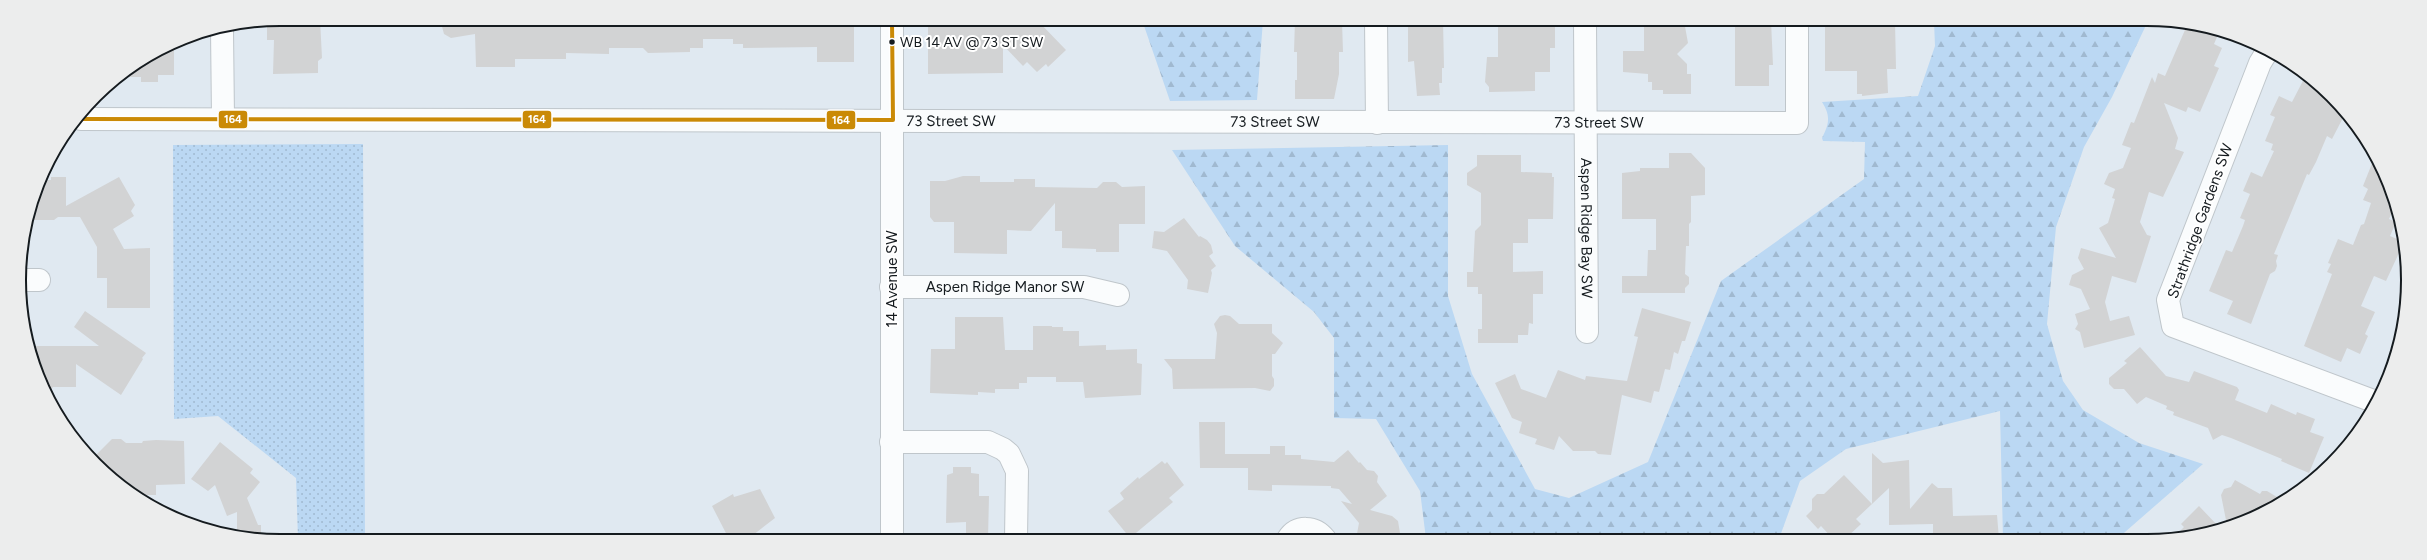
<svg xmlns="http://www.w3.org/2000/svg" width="2427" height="560" font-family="Figtree,sans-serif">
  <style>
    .forest { fill: url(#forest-firs) }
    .park { fill: url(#park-dots) }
    .building { fill: #d2d3d4 }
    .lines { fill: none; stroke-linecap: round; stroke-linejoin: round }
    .minor-casing { stroke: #bfc6cb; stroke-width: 24 }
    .minor { stroke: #fafcfd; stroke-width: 22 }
    .bus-1-casing { stroke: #fff; stroke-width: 7 }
    .bus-1 { stroke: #ca8a06; stroke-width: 4 }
    .bus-dot { fill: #151b1f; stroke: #fff; stroke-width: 1.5 }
    .labels { text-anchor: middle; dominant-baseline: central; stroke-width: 4; stroke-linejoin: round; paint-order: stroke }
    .bus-label { font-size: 14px; fill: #151b1f; stroke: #fff; text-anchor: start }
    .street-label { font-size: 15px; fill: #151b1f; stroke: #fff }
    .rim { fill: none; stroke: #151b1f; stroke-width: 2 }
    .line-badge { stroke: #fff; stroke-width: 1.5 }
    .badge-label { font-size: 11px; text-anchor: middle; font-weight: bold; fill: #fff }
  </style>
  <defs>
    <pattern id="forest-firs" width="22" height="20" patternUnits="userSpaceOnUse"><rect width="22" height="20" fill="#bbd8f3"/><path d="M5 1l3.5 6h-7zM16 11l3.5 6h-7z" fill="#a0b9d0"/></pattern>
    <pattern id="park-dots" width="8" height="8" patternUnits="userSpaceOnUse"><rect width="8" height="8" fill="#bbd8f3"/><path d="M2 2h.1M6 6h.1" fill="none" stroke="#a0b9d0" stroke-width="1.8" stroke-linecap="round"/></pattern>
  </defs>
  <rect width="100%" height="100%" fill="#e0e9f1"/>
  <path class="forest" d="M1142 20H1263L1257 100 1170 101Z
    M1934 21H2148L2112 97 2084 147 2056 227 2047 324 2063 381 2083 410 2139 443 2203 464 2117 539H2003L2000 411 1846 449 1800 481 1779 539H1426L1420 491 1376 419 1334 418V338L1314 312 1235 246 1172 150 1448 145V296L1472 374 1535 489 1569 498 1648 462 1721 281 1864 179 1865 142 1823 141 1822 138C1829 124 1831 116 1822 102L1918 96 1935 46Z"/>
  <path class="park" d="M363 144 365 539H298L296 478 218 416 174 419 173 145Z"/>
  <path class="building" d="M280 19H320L322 58 318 61V73L273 74 274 40H267V22Z
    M440 19 836 20V25L854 27V62H817V47L743 48V44H733V39H703V48H690V52L648 53 643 48H609V54L566 53V59H515V67H476L475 34 451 38 444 34Z
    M932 20H958V24L1006 25 1007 20H1037L1066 50 1048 67 1046 64 1037 72 1027 62 1023 66 1003 45V73L928 74V25H932Z
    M1295 20 1342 21 1343 52H1339V74L1334 99H1295V80H1297V52H1294Z
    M1408 20H1443L1444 68H1442V83H1439L1440 95 1417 96 1414 61 1408 62Z
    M1498 20H1537L1538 25H1555V48H1550V72H1535V91L1489 92V87L1485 82 1487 57H1498Z
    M1644 21H1684L1688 43 1677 54 1687 64V74H1691V94H1663V90H1652V82H1648V74L1623 72V51H1644Z
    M1750 21H1771L1773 65H1769V86H1735V24H1750Z
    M1825 21H1895L1896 69H1887L1888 93 1862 96V94H1857V71H1825Z
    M2188 23 2220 30 2214 44 2222 48 2214 66 2219 68 2200 112 2188 107 2186 112 2164 103 2178 138 2175 149 2184 152 2163 197 2149 192 2140 222 2147 235 2151 236 2136 283 2112 276 2105 302 2110 321 2129 316 2135 335 2084 348 2080 332 2075 329 2078 324 2075 314 2090 309 2081 289 2069 285 2072 275 2084 269 2078 258 2081 248 2116 258 2099 228 2108 223 2115 199 2112 198 2115 189 2104 184 2109 173 2123 168 2131 148 2122 145 2131 122 2134 123 2152 77 2155 83 2158 73 2165 76Z
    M174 43V75H158V82H141V77H119Z
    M2306 75 2319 84 2346 112 2332 139 2327 136 2316 162 2309 175 2307 174 2274 254 2278 255 2276 261 2277 266 2275 271 2270 274 2251 324 2227 314 2233 301 2209 291 2226 250 2232 252 2243 226 2245 220 2240 218 2250 194 2243 191 2251 172 2262 177 2274 151 2271 150 2273 144 2265 141 2275 117 2270 115 2279 96 2292 102Z
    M1669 153H1691L1705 168V195L1691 196V222L1689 224V246H1686L1685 274 1689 277V284L1685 288V293H1622V276H1647L1648 250H1656V219H1622V173L1640 171V168H1669Z
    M1477 155H1521V172L1552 173V177H1554L1553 219H1528V243H1513V272L1543 271V294H1533V324L1529 323 1528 335H1518V343H1478V329H1482V294H1478V287H1467V272H1473L1475 231 1481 225V193L1467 185V173L1477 166Z
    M2375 156 2396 203 2389 219 2396 222 2390 236 2404 242 2386 281 2374 276 2361 306 2375 312 2365 334 2368 336 2360 354 2347 348 2341 362 2304 346 2332 274 2327 272 2331 264 2328 263 2338 239 2353 245 2361 225 2364 224 2371 203 2363 200 2368 189 2363 186Z
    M963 176H980V182H1014V179H1035V187L1097 188 1103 182H1116L1122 187 1145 186V224H1119V252H1096V249L1062 248V231H1055V203L1031 231 1007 230V254L954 253V222H934L930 217V181H945Z
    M51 177H66V206L119 177 135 205 131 211 134 216 113 229 124 249 150 248V308H107V278H97V247L80 217H58L54 220H27L40 180H51Z
    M1184 218 1199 237 1200 236 1207 240 1211 245 1213 253 1209 256 1216 266 1211 270 1212 273 1208 293 1187 289 1188 280 1167 251 1152 248 1154 231 1164 232Z
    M1642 308 1691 322 1685 341H1682L1678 354 1674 352 1670 370 1665 369 1659 392 1654 391 1651 403 1622 395 1611 455 1598 454 1595 451H1573L1559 436 1554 450 1535 444 1537 439 1519 433 1522 422 1512 418 1495 383 1515 374 1521 389 1546 398 1558 370 1585 380 1586 376 1627 381 1638 337 1634 336Z
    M85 311 146 353 142 358 143 359 121 395 76 364V387H53L46 395 28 346H99L74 327Z
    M1225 315 1230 316 1239 324H1272V333L1283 343 1275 354H1272V376L1274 379V386L1270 391 1255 388 1173 389 1172 369 1164 359H1215L1217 333 1214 324 1220 316Z
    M955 317H1003L1005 350H1033V326H1052V327H1063V331H1079V346L1106 345V350L1137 349V363L1142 364 1141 395 1085 398 1083 382H1056V377H1027V383H1019V389H995V393L978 392V395L930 393 931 349H955Z
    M2140 347 2166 376 2189 382 2194 371 2237 387 2239 390 2235 400 2267 413 2271 404 2296 415 2297 412 2315 419 2310 432 2324 437 2309 473 2281 461 2282 459 2231 438 2222 435 2213 440 2208 428 2173 415 2174 412 2166 409 2167 406 2146 397 2137 404 2124 389H2114L2109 384V378L2127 363 2124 361Z
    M1199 422H1225V454H1270V446H1285V455H1301V459L1334 462 1348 450 1359 463 1360 462 1367 470 1374 471 1378 476 1377 482 1387 496 1370 510 1392 516 1398 521 1401 539H1356L1359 523 1341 501 1352 504 1339 489 1331 488V486L1272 485V491L1248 490V468H1200Z
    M112 439H121L126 443H142L143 441 156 440 184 441 185 484 156 485V495H137L94 457Z
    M220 442 253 469 250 473 260 482 247 498 258 525H261V539L237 537V512L227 516 215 485 208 491 191 479Z
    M1872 453 1883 463 1909 460 1910 509 1932 483 1938 488H1952L1953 516 1997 515 1999 539H1933V524L1889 525V488L1872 504Z
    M1162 461 1165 464 1167 462 1184 485 1169 498 1173 502 1130 538 1108 511 1124 499 1120 493 1138 477 1139 479Z
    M953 467H971V473L979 474V496H989L988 539H966V522L946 523 947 475 953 473Z
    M1844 475 1872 504 1856 519 1861 524 1845 539H1833L1821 526 1818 529 1806 516 1812 510V499L1817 494H1824Z
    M2235 480 2260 494 2262 491H2267L2282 500 2262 514 2227 525 2221 495 2224 489 2231 487Z
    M760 489 775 518 748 539H729L712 506 733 494 734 497Z
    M2199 506 2219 527 2181 539H2172L2184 527 2181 524Z"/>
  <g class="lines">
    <defs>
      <g id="minor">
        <path d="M1376 20 1377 123"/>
        <path id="s1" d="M1585 21 1587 332"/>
        <path d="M222 30 223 118"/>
        <path d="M2268 50 2260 63 2168 300 2173 326 2376 402"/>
        <path id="s2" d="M81 119 1797 123V21"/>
        <path d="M21 280H39"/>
        <path id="s3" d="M891 287H1084L1118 295"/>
        <path d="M891 442H988L1003 449 1009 454 1017 471 1016 539"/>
        <path d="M892 539V20"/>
        <path d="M1288 539C1297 525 1315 526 1325 539"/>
      </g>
    </defs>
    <use href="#minor" class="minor-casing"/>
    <use href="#minor" class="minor"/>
    <defs>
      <path id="bus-1" d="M81 119 893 120 892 20"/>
    </defs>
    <use href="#bus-1" class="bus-1-casing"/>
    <use href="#bus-1" class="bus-1"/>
  </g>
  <circle class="bus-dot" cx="892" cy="42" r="3.5"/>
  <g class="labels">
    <g class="bus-label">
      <text x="900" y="42">WB 14 AV @ 73 ST SW</text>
    </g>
    <g class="street-label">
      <text stroke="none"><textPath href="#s2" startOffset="870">73 Street SW</textPath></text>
      <text stroke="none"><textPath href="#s2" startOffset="1194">73 Street SW</textPath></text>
      <text stroke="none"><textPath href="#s2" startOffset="1518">73 Street SW</textPath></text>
      <text transform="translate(2200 221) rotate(-70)">Strathridge Gardens SW</text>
      <text stroke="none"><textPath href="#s1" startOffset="207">Aspen Ridge Bay SW</textPath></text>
      <text transform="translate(892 279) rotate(-90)">14 Avenue SW</text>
      <text stroke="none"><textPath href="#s3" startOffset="114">Aspen Ridge Manor SW</textPath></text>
    </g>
  </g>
  <path d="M0 0H2427V560H0ZM280 26H2147A254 254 0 0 1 2401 280V280A254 254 0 0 1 2147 534H280A254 254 0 0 1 26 280V280A254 254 0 0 1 280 26Z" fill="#eceded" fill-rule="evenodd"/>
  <path class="rim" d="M280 26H2147A254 254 0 0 1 2401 280V280A254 254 0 0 1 2147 534H280A254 254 0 0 1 26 280V280A254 254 0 0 1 280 26Z"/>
  <g class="line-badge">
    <rect x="218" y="110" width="30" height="19" rx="4" fill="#ca8a06"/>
    <rect x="522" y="110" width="30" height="19" rx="4" fill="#ca8a06"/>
    <rect x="826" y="110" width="30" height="20" rx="4" fill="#ca8a06"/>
  </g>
  <g class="badge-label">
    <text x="233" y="123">164</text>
    <text x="537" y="123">164</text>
    <text x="841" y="124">164</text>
  </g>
</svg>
